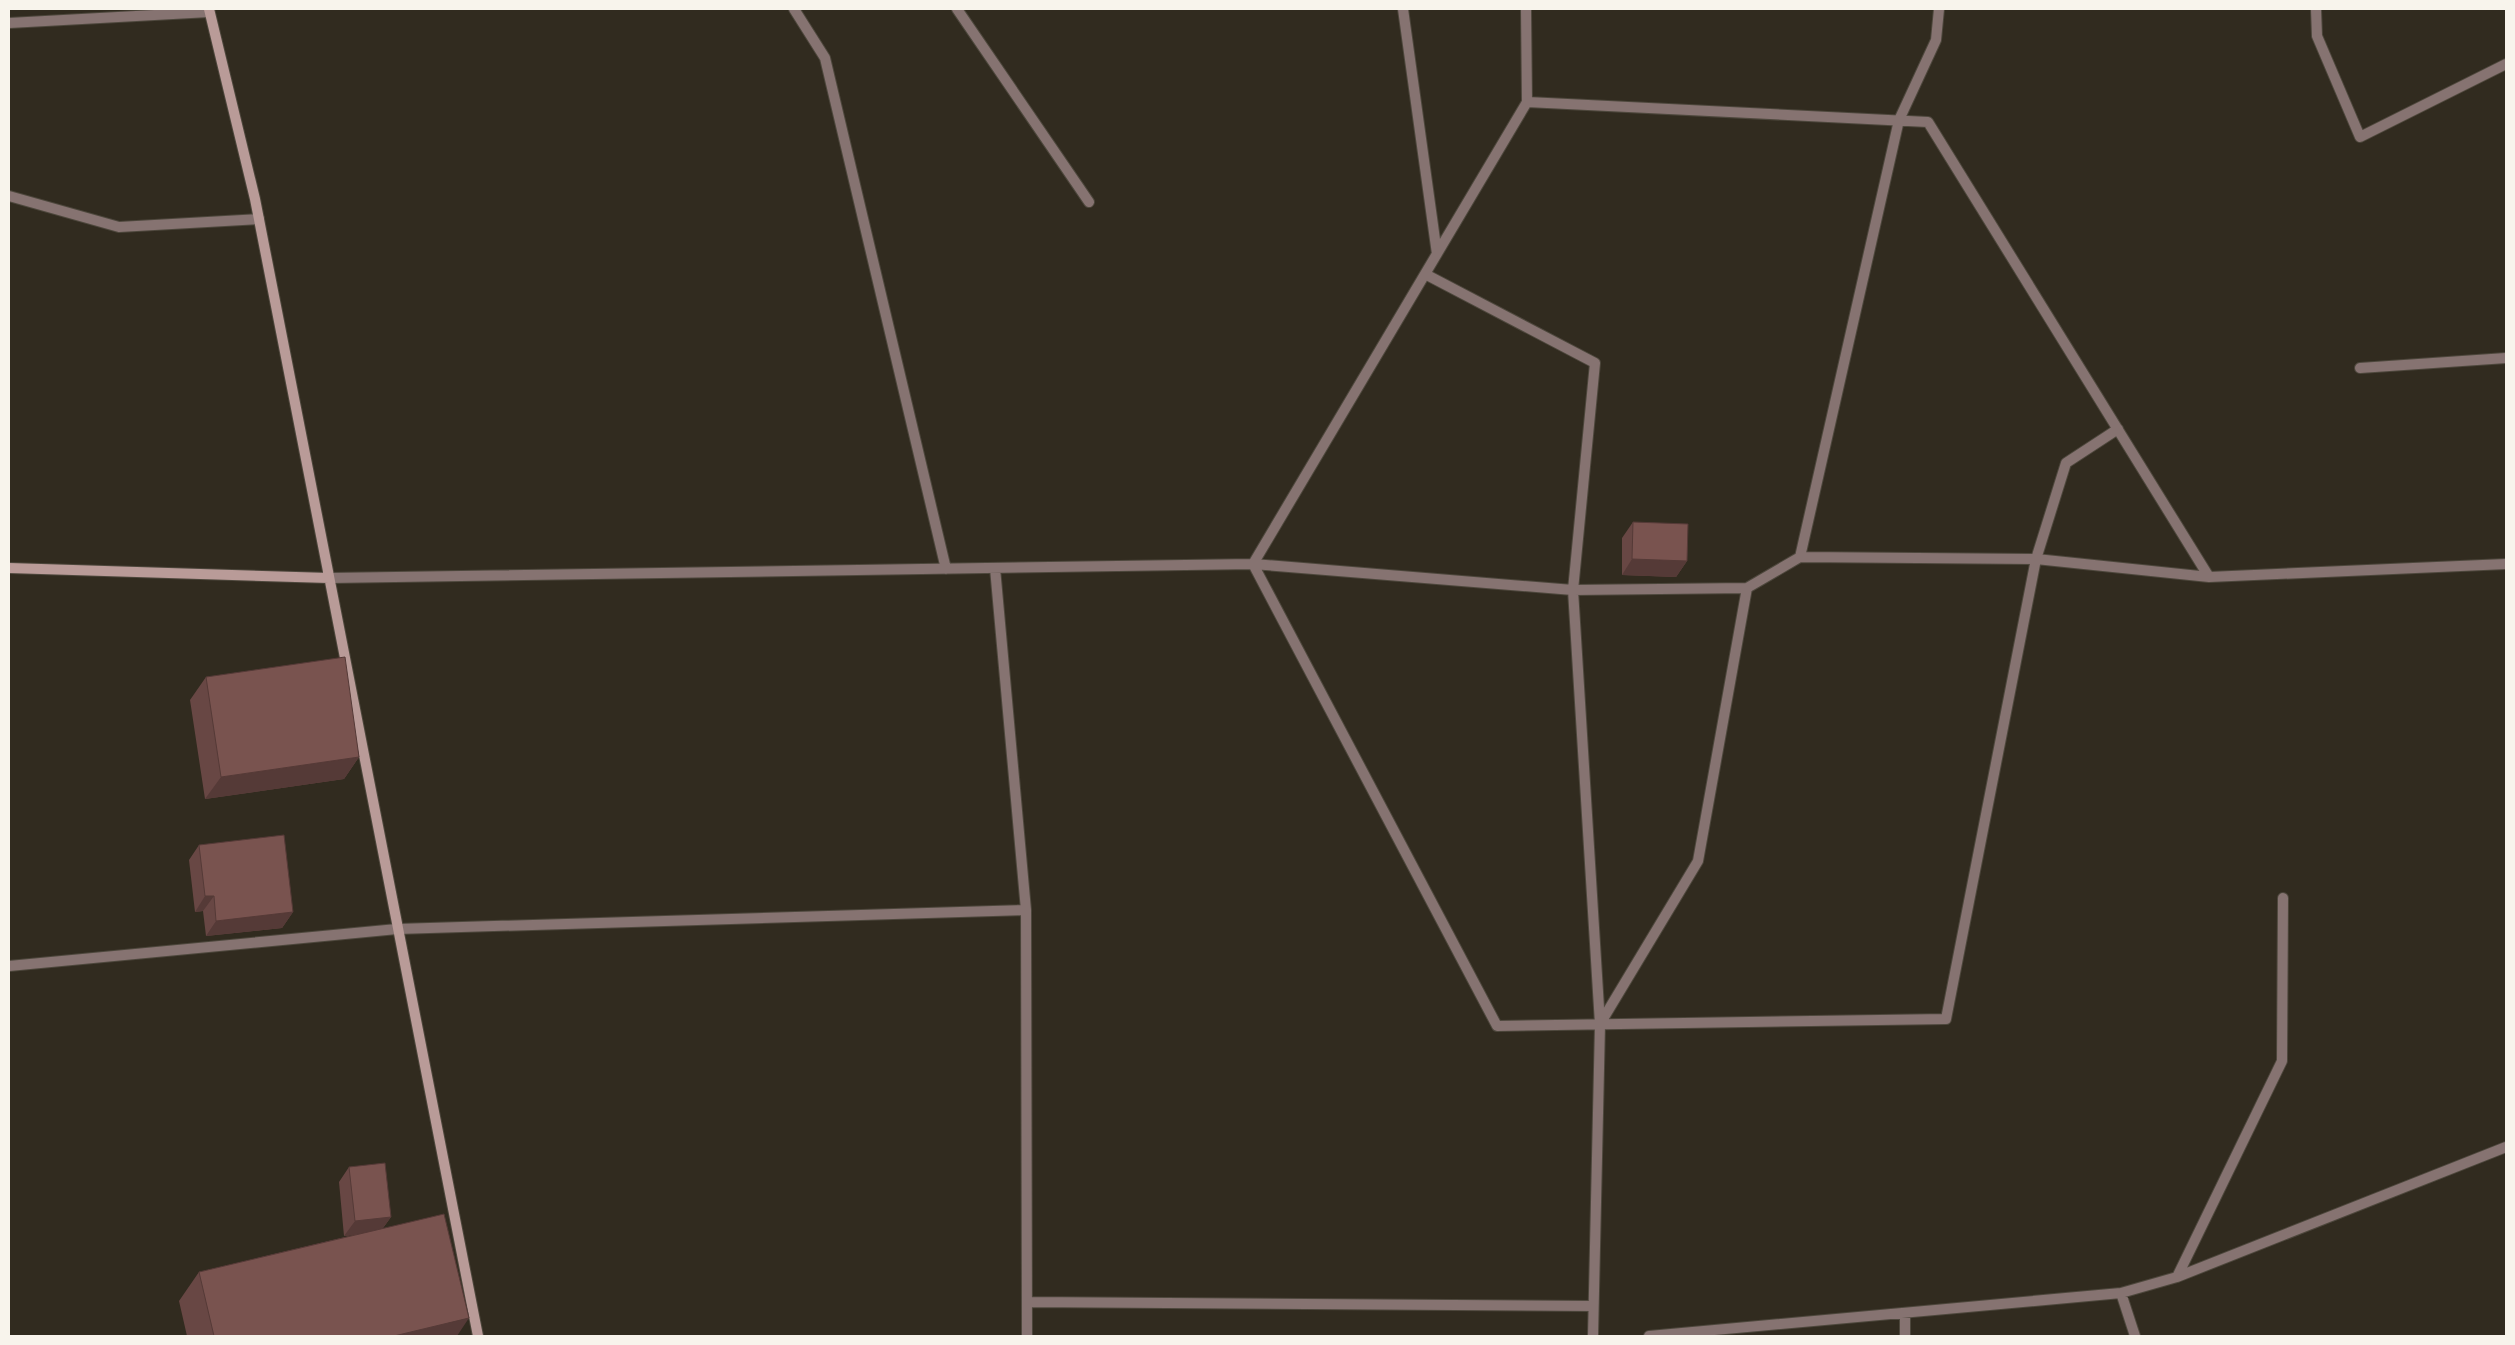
<svg xmlns="http://www.w3.org/2000/svg" width="2515" height="1345" font-family="Lato,sans-serif">
  <style>
    .lines { fill: none; stroke-linecap: round; stroke-linejoin: round }
    .street-casing { stroke: #4d473c; stroke-width: 12 }
    .secondary-casing { stroke: #4d473c; stroke-width: 12 }
    .street { stroke: #867371; stroke-width: 10 }
    .secondary { stroke: #b99b98; stroke-width: 10 }
    .wall { fill: #684744 }
    .shaded-wall { fill: #553a37 }
    .building { fill: #79534f; stroke: #553a37 }
  </style>
  <rect width="100%" height="100%" fill="#312b1f"/>
  <g class="lines">
    <defs>
      <path id="street" d="M794 9 825 58 946 569
        M957 9 1089 202
        M1403 9 1437 254
        M1526 9 1527 102 1253 564 1497 1026 1946 1019 2036 559 2066 463 2118 429
        M2316 9 2317 36 2360 137 2506 64
        M9 23 209 12
        M1527 102 1928 122 2209 577
        M9 196 119 227 259 219
        M1425 274 1595 363 1573 590 1600 1024 1593 1336
        M2360 368 2506 358
        M1800 557 1899 120 1936 40 1939 9
        M995 568 1026 910 1027 1336
        M329 578 1253 564 1573 590 1747 588 1800 557 2036 559 2209 577 2506 564
        M9 966 397 929 1026 910
        M1600 1024 1698 861 1747 588
        M2177 1277 2282 1061 2283 898
        M2121 1293 2135 1336
        M1027 1302 1593 1306
        M1649 1336 2121 1293 2177 1277 2506 1147
        M1905 1336V1313"/>
      <path id="secondary" d="M209 9 255 199 478 1336
        M9 568 329 578"/>
    </defs>
    <use href="#street" class="street-casing"/>
    <use href="#secondary" class="secondary-casing"/>
    <use href="#street" class="street"/>
    <use href="#secondary" class="secondary"/>
  </g>
  <path class="wall" d="M1633 522 1687 561 1676 577 1622 575V538Z
    M206 677 359 757 344 779 205 799 190 700Z
    M199 845 293 912 282 928 206 936 203 911 195 912 189 860Z
    M349 1167 391 1217 383 1228 457 1336H187L179 1301 199 1272 354 1235 344 1236 339 1182Z"/>
  <path class="shaded-wall" d="M1632 559 1687 561 1676 577 1622 575Z
    M359 757 344 779 205 799 221 777Z
    M205 896H214L203 911 195 912Z
    M293 912 282 928 206 936 216 921Z
    M391 1217 380 1232 344 1236 355 1221Z
    M469 1318 457 1336H394Z"/>
  <path class="building" d="M1633 522 1688 524 1687 561 1632 559Z
    M345 657 359 757 221 777 206 677Z
    M284 835 293 912 216 921 214 896H205L199 845Z
    M385 1163 391 1217 355 1221 349 1167Z
    M444 1214 469 1318 394 1336H214L199 1272Z"/>
  <rect width="2515" height="1345" fill="none" stroke="#f8f4ec" stroke-width="20"/>
</svg>
